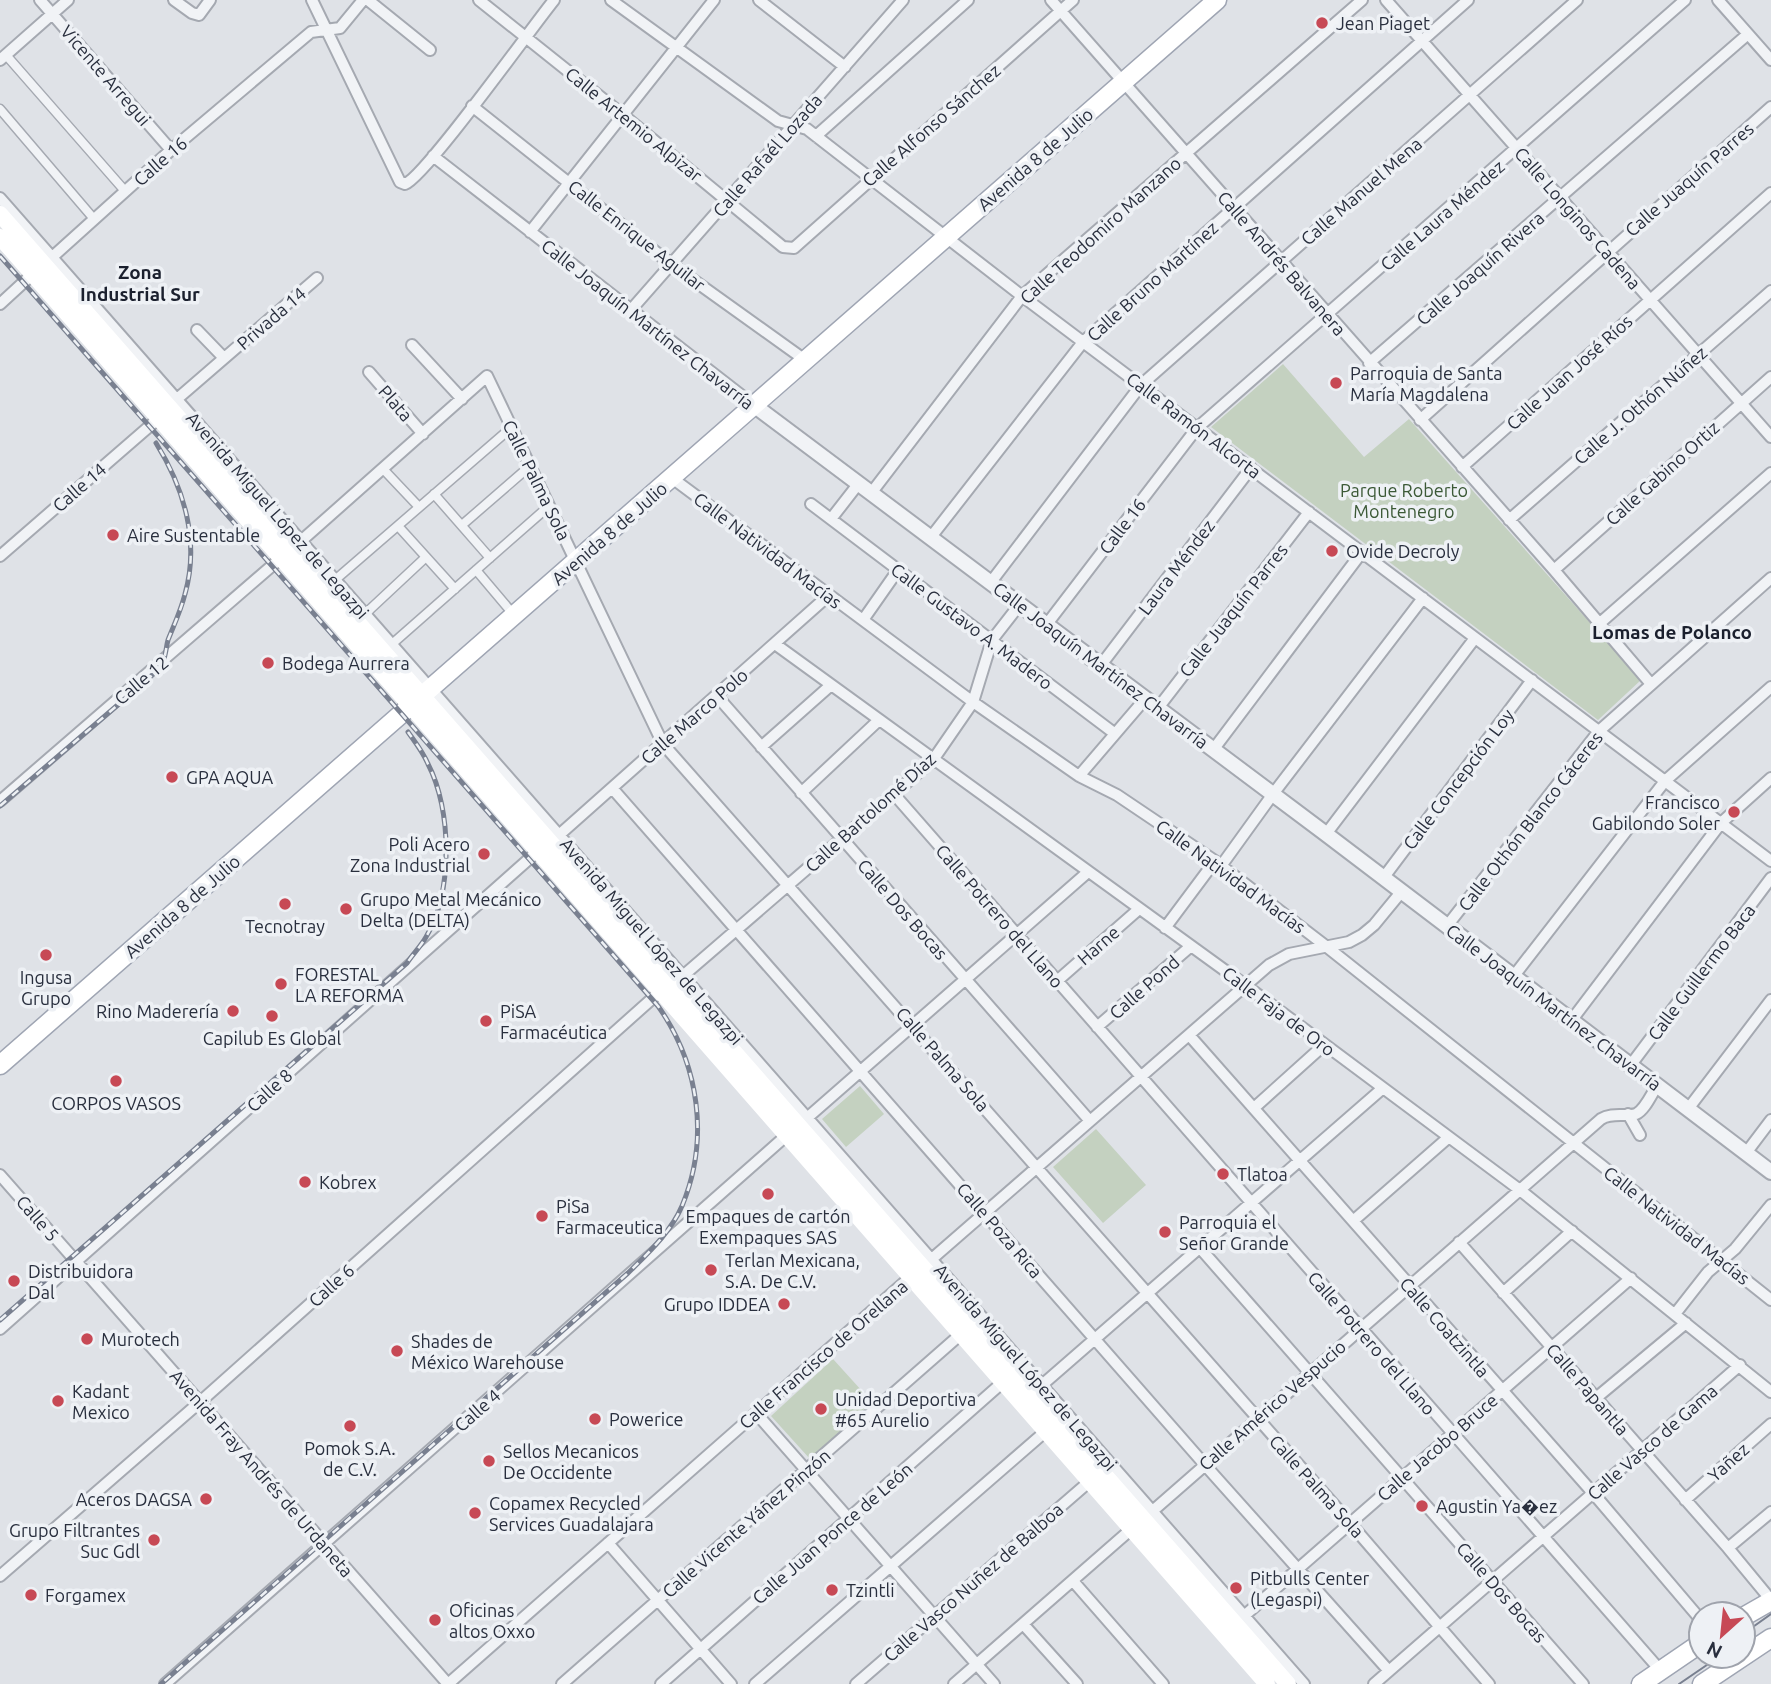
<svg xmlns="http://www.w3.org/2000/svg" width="1771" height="1684" font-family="Ubuntu,sans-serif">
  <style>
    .green { fill: #c4d1c0 }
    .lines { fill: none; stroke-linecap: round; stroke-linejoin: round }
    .pedestrian-casing { stroke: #a5a9b1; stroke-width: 11 }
    .minor-casing { stroke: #a5a9b1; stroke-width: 14 }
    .tertiary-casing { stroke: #a5a9b1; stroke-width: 18 }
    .primary-casing { stroke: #9fa5b3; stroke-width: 21 }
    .pedestrian { stroke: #f1f3f6; stroke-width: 8 }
    .minor { stroke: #f1f3f6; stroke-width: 10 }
    .tertiary { stroke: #f1f3f6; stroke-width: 14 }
    .secondary { stroke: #fff; stroke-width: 16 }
    .primary { stroke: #fff; stroke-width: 18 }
    .tram { stroke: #798090; stroke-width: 2 }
    .rail-casing { stroke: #798090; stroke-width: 5 }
    .rail { stroke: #eef1f5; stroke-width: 2.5; stroke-dasharray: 8; stroke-linecap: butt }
    .poi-dot { fill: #c74955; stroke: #eef1f5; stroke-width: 2.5 }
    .labels { text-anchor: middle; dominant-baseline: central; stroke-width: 7; stroke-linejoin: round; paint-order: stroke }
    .poi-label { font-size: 18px; fill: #292f3e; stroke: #eef1f5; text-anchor: start }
    .street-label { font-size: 18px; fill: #292f3e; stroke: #eef1f5 }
    .park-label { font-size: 18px; fill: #3b5936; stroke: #eef1f5 }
    .neighbourhood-label { font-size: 19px; font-weight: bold; fill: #1b202e; stroke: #eef1f5 }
  </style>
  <rect width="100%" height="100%" fill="#dfe2e7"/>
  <path class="green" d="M1283 364 1364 457 1409 419 1641 680 1598 720 1211 427Z
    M860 1086 884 1114 846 1147 822 1119Z
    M1096 1129 1146 1185 1103 1223 1053 1167Z
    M833 1359 872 1402 810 1459 771 1416Z"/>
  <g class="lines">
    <defs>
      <path id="pedestrian" d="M6 55 125 191
        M0 109 94 219
        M384 470 419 507
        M434 494 490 558
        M462 525 530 466
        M398 526 455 589
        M476 570 514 615
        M335 580 512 427
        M365 614 426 557
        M392 644 549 506"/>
      <path id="minor" d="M40 0 171 150
        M174 0 192 13 199 15 210 0
        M312 0 400 182 405 184C425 177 532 27 554 0
        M368 0 430 50
        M479 0 623 115 783 247 794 248 1073 0
        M611 0 778 121 807 129 816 136 1022 296 1771 861
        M759 0 845 67
        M1051 0 1554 570 1651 684
        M1386 0 1771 437
        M1718 0 1771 60
        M0 60 68 0
        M472 106 671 264 805 360
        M816 136 968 0
        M433 156 755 406
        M0 198 1304 1684
        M530 232 714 0
        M49 260 171 150 311 32 340 28 363 0
        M0 304 37 270
        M630 311 903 0
        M197 330 224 358
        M412 345 462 399
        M1369 363 1748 34
        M369 372 423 434
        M177 399 317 278
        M1420 420 1771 107
        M1462 467 1771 193
        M672 478 973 702 1079 776 1117 795 1215 861 1327 947 1771 1300
        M872 492 1022 296 1362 0
        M811 504 1114 733
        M831 519 859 483
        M1509 520 1771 291
        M931 537 1083 342 1468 0
        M301 541 487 376 663 744 1350 1523 1489 1684
        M0 556 159 418
        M1554 570 1771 377
        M991 582 1141 385 1577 0
        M863 620 898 570
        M1600 623 1771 473
        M1047 624 1197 428 1685 0
        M775 644 1245 985 1520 1190 1771 1392
        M1101 665 1251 468
        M717 696 1090 1121
        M1158 708 1309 512
        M761 747 831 685
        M1213 750 1362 552
        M1079 776 1145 699
        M612 788 1205 1465 1389 1671
        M801 793 879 720
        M893 793 1660 1670
        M0 801 281 558
        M1326 834 1475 638
        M559 835 829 595
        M1221 866 1273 794 1423 598
        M1384 877 1532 680
        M1447 926 1599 731 1771 578
        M1165 928 1215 861
        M1513 977 1665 781 1771 687
        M677 981 933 760 973 702 992 640 1020 604
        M1057 981 1139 909
        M1571 1021 1721 823 1771 778
        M1097 1027 1191 946
        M1189 1035 1593 1493 1701 1620
        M1630 1066 1771 878
        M1254 1108 1324 1045
        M1688 1109 1771 1000
        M1628 1114 1640 1135
        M807 1118 1088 872
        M1746 1153 1771 1120
        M0 1175 448 1684
        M1353 1221 1449 1137
        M1459 1242 1728 1548 1771 1600
        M1200 1248 1583 1684
        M926 1264 1269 965 1289 954 1349 942 1362 935 1374 925 1402 891
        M1503 1293 1572 1231
        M1675 1314 1708 1272 1735 1249 1771 1205
        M0 1329 538 851
        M1042 1385 1383 1088
        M1596 1398 1686 1323
        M756 1413 994 1684
        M1685 1500 1771 1424
        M1148 1515 1601 1119C1612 1112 1625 1117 1636 1114 1645 1110 1652 1093 1657 1086
        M608 1543 731 1684
        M1728 1548 1771 1512
        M0 1576 200 1402 663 989
        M1073 1581 1163 1684
        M1244 1616 1631 1278
        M1023 1624 1077 1684
        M165 1684 787 1135
        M448 1684 914 1274
        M562 1684 961 1334
        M661 1684 1003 1382
        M755 1684 1046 1431
        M856 1684 1090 1481
        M954 1684 1136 1525
        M1374 1684 1740 1365"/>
      <path id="tertiary" d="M755 406 1326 834 1771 1172"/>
      <path id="primary" d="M0 1065 1217 0
        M1743 1617 1771 1601
        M1641 1684 1701 1643
        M1702 1684 1771 1638"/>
    </defs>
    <use href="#pedestrian" class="pedestrian-casing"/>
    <use href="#minor" class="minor-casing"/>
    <use href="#tertiary" class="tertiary-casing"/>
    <use href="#primary" class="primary-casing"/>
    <use href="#pedestrian" class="pedestrian"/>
    <use href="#minor" class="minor"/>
    <use href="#tertiary" class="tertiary"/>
    <path class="secondary" d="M0 214 1288 1684
      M0 237 1267 1684"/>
    <use href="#primary" class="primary"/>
    <path class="tram" d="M1743 1634 1771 1614
      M1679 1684 1720 1656"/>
    <defs>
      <path id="rail" d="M0 256 658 1006C699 1064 710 1139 682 1206 671 1232 648 1253 628 1273L161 1684
        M0 806 141 685C149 678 158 671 163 661 166 655 166 647 168 640 174 625 181 610 185 594 200 541 184 488 156 443
        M0 1320 407 963C413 954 421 946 426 937 453 892 452 810 428 764 423 752 415 742 408 732"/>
    </defs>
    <use href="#rail" class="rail-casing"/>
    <use href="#rail" class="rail"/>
  </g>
  <g class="poi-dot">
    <circle cx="1322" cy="23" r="7"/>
    <circle cx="1336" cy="383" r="7"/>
    <circle cx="113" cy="535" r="7"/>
    <circle cx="1332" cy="551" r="7"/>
    <circle cx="268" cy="663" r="7"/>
    <circle cx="172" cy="777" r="7"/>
    <circle cx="1734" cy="812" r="7"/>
    <circle cx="484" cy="854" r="7"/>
    <circle cx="285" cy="904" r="7"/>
    <circle cx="346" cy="909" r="7"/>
    <circle cx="46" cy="955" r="7"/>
    <circle cx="281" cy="984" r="7"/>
    <circle cx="233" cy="1011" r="7"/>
    <circle cx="272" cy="1016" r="7"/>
    <circle cx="486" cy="1021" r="7"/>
    <circle cx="116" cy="1081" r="7"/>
    <circle cx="1223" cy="1174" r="7"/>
    <circle cx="305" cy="1182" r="7"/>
    <circle cx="768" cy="1194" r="7"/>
    <circle cx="542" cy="1216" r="7"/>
    <circle cx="1165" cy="1232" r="7"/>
    <circle cx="711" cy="1270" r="7"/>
    <circle cx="14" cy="1281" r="7"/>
    <circle cx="784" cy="1304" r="7"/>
    <circle cx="87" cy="1339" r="7"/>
    <circle cx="397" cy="1351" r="7"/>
    <circle cx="58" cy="1401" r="7"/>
    <circle cx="821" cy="1409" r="7"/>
    <circle cx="595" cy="1419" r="7"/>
    <circle cx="350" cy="1426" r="7"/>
    <circle cx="489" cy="1461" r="7"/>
    <circle cx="206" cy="1499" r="7"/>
    <circle cx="1422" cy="1506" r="7"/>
    <circle cx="475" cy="1513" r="7"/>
    <circle cx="154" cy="1540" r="7"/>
    <circle cx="1236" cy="1588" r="7"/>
    <circle cx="832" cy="1590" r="7"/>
    <circle cx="31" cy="1595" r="7"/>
    <circle cx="435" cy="1620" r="7"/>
  </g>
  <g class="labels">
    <g class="poi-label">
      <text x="1336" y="23">Jean Piaget</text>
      <text x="1350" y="373">Parroquia de Santa<tspan x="1350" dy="21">María Magdalena</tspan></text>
      <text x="127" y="535">Aire Sustentable</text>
      <text x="1346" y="551">Ovide Decroly</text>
      <text x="282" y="663">Bodega Aurrera</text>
      <text x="186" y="777">GPA AQUA</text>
      <text x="1720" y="802" text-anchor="end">Francisco<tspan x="1720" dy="21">Gabilondo Soler</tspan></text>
      <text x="470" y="844" text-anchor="end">Poli Acero<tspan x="470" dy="21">Zona Industrial</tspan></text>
      <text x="360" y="899">Grupo Metal Mecánico<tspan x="360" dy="21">Delta (DELTA)</tspan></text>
      <text x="285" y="926" text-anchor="middle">Tecnotray</text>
      <text x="295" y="974">FORESTAL<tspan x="295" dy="21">LA REFORMA</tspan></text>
      <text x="46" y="977" text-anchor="middle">Ingusa<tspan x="46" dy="21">Grupo</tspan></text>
      <text x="219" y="1011" text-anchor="end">Rino Maderería</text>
      <text x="500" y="1011">PiSA<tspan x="500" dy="21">Farmacéutica</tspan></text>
      <text x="272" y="1038" text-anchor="middle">Capilub Es Global</text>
      <text x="116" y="1103" text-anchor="middle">CORPOS VASOS</text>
      <text x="1237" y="1174">Tlatoa</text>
      <text x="319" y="1182">Kobrex</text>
      <text x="556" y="1206">PiSa<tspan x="556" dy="21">Farmaceutica</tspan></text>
      <text x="768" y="1216" text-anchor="middle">Empaques de cartón<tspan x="768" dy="21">Exempaques SAS</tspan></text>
      <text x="1179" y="1222">Parroquia el<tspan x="1179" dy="21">Señor Grande</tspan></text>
      <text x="725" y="1260">Terlan Mexicana,<tspan x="725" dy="21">S.A. De C.V.</tspan></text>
      <text x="28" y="1271">Distribuidora<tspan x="28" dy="21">Dal</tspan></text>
      <text x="770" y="1304" text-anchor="end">Grupo IDDEA</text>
      <text x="101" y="1339">Murotech</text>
      <text x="411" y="1341">Shades de<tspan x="411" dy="21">México Warehouse</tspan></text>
      <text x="72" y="1391">Kadant<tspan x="72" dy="21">Mexico</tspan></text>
      <text x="835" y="1399">Unidad Deportiva<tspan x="835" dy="21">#65 Aurelio</tspan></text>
      <text x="609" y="1419">Powerice</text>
      <text x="350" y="1448" text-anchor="middle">Pomok S.A.<tspan x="350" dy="21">de C.V.</tspan></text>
      <text x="503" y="1451">Sellos Mecanicos<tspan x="503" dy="21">De Occidente</tspan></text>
      <text x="192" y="1499" text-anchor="end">Aceros DAGSA</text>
      <text x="489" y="1503">Copamex Recycled<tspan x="489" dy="21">Services Guadalajara</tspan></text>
      <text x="1436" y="1506">Agustin Ya�ez</text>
      <text x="140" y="1530" text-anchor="end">Grupo Filtrantes<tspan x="140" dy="21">Suc Gdl</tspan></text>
      <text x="1250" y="1578">Pitbulls Center<tspan x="1250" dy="21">(Legaspi)</tspan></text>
      <text x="846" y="1590">Tzintli</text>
      <text x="45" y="1595">Forgamex</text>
      <text x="449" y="1610">Oficinas<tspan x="449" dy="21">altos Oxxo</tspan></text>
    </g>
    <g class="street-label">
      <text transform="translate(106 75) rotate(49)">Vicente Arregui</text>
      <text transform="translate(634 124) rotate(39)">Calle Artemio Alpizar</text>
      <text transform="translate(931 125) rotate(-41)">Calle Alfonso Sánchez</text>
      <text transform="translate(767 155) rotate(-49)">Calle Rafaél Lozada</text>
      <text transform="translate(1035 159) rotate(-41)">Avenida 8 de Julio</text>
      <text transform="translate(160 161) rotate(-41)">Calle 16</text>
      <text transform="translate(1689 179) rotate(-41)">Calle Juaquín Parres</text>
      <text transform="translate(1361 191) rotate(-41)">Calle Manuel Mena</text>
      <text transform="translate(1442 215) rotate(-41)">Calle Laura Méndez</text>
      <text transform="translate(1578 218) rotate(49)">Calle Longinos Cadena</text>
      <text transform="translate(1100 230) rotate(-42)">Calle Teodomiro Manzano</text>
      <text transform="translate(637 235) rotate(38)">Calle Enrique Aguilar</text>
      <text transform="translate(1282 263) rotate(49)">Calle Andrés Balvanera</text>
      <text transform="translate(1480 268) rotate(-41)">Calle Joaquín Rivera</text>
      <text transform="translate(1152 281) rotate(-42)">Calle Bruno Martínez</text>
      <text transform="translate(271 318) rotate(-41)">Privada 14</text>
      <text transform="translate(648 324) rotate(38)">Calle Joaquín Martínez Chavarría</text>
      <text transform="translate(1569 372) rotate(-42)">Calle Juan José Ríos</text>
      <text transform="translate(396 403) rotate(49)">Plata</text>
      <text transform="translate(1640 405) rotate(-41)">Calle J. Othón Núñez</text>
      <text transform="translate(1194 425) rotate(37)">Calle Ramón Alcorta</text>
      <text transform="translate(1662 473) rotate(-42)">Calle Gabino Ortiz</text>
      <text transform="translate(537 480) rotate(64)">Calle Palma Sola</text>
      <text transform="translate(79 487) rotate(-41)">Calle 14</text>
      <text transform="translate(278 515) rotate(49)">Avenida Miguel López de Legazpi</text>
      <text transform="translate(1122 526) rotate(-53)">Calle 16</text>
      <text transform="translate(609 533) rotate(-41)">Avenida 8 de Julio</text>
      <text transform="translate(768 550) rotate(37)">Calle Natividad Macías</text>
      <text transform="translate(1176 567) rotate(-53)">Laura Méndez</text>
      <text transform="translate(1233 610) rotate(-52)">Calle Juaquín Parres</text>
      <text transform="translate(972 626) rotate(37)">Calle Gustavo A. Madero</text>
      <text transform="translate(1101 665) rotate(37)">Calle Joaquín Martínez Chavarría</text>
      <text transform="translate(141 680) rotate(-40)">Calle 12</text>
      <text transform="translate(694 716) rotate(-41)">Calle Marco Polo</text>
      <text transform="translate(1458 779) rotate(-53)">Calle Concepción Loy</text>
      <text transform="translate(870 812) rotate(-42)">Calle Bartolomé Díaz</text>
      <text transform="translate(1530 821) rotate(-52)">Calle Othón Blanco Cáceres</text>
      <text transform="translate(1231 876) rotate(36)">Calle Natividad Macías</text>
      <text transform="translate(182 906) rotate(-41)">Avenida 8 de Julio</text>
      <text transform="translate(903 909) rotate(49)">Calle Dos Bocas</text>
      <text transform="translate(1000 916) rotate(49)">Calle Potrero del Llano</text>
      <text transform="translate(652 941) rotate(49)">Avenida Miguel López de Legazpi</text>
      <text transform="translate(1098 945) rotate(-41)">Harne</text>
      <text transform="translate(1701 972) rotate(-53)">Calle Guillermo Baca</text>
      <text transform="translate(1144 987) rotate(-41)">Calle Pond</text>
      <text transform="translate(1554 1007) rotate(37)">Calle Joaquín Martínez Chavarría</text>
      <text transform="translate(1279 1011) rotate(37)">Calle Faja de Oro</text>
      <text transform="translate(943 1059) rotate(49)">Calle Palma Sola</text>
      <text transform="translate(269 1090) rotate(-42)">Calle 8</text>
      <text transform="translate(38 1218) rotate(49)">Calle 5</text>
      <text transform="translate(1677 1225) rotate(38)">Calle Natividad Macías</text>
      <text transform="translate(1000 1230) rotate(49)">Calle Poza Rica</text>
      <text transform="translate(331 1285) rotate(-42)">Calle 6</text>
      <text transform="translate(1445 1327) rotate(49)">Calle Coatzintla</text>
      <text transform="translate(1372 1343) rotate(49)">Calle Potrero del Llano</text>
      <text transform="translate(823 1354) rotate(-41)">Calle Francisco de Orellana</text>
      <text transform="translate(1026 1367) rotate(49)">Avenida Miguel López de Legazpi</text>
      <text transform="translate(1588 1389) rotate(49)">Calle Papantla</text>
      <text transform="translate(1272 1405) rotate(-41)">Calle Américo Vespucio</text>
      <text transform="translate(477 1410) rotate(-41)">Calle 4</text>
      <text transform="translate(1652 1442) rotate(-41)">Calle Vasco de Gama</text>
      <text transform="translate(1437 1447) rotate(-41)">Calle Jacobo Bruce</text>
      <text transform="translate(1728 1462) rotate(-42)">Yañez</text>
      <text transform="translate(262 1473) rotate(49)">Avenida Fray Andrés de Urdaneta</text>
      <text transform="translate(1317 1486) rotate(48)">Calle Palma Sola</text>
      <text transform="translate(746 1523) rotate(-41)">Calle Vicente Yáñez Pinzón</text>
      <text transform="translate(832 1533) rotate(-41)">Calle Juan Ponce de León</text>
      <text transform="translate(973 1582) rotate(-41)">Calle Vasco Nuñez de Balboa</text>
      <text transform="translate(1502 1592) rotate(49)">Calle Dos Bocas</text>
    </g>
    <g class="park-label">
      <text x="1404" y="490">Parque Roberto<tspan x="1404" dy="21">Montenegro</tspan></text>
    </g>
    <g class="neighbourhood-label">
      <text x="140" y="272">Zona<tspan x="140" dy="22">Industrial Sur</tspan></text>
      <text x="1672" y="632">Lomas de Polanco</text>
    </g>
  </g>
  <g transform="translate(1722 1635) rotate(207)"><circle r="33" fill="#eef1f5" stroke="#9fa3ac" stroke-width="2"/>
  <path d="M0-5L12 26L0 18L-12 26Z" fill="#c74955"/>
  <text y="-10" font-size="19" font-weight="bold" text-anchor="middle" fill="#292f3e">N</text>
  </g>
</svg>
